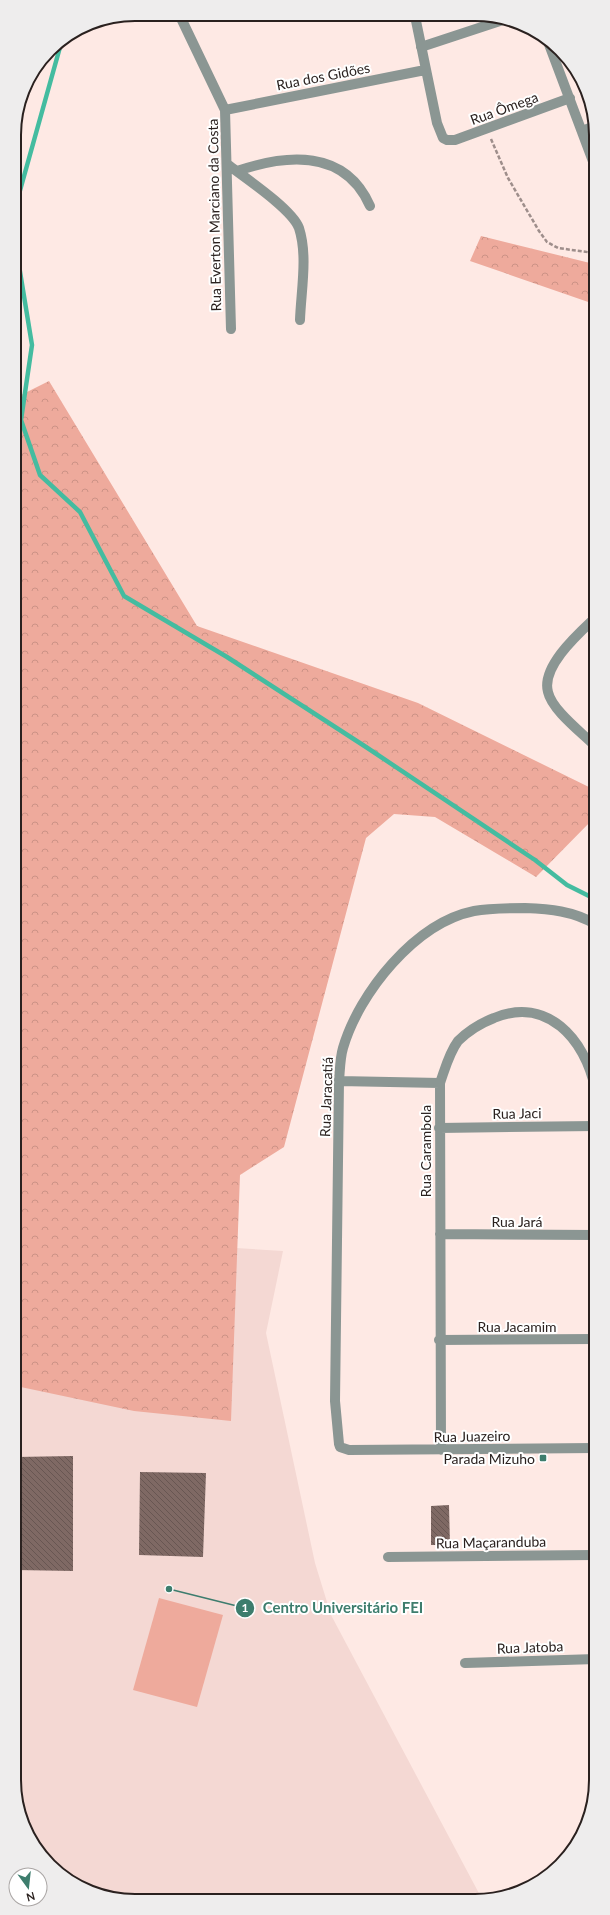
<svg xmlns="http://www.w3.org/2000/svg" width="610" height="1915" font-family="Lato,sans-serif">
  <style>
    .built { fill: #f4d8d3 }
    .forest { fill: url(#forest-crowns) }
    .pitch { fill: #eeaa9c }
    .lines { fill: none; stroke-linecap: round; stroke-linejoin: round }
    .stream { stroke: #44bca0; stroke-width: 4.5 }
    .building { fill: url(#building-back-hatch) }
    .path { stroke: #9e8e8b; stroke-width: 2.5; stroke-dasharray: 4 2; stroke-linecap: butt }
    .minor { stroke: #8b9693; stroke-width: 10 }
    .poi-dot { fill: #3d7d6d; stroke: #fff; stroke-width: 1.5 }
    .labels { text-anchor: middle; dominant-baseline: central; stroke-width: 4; stroke-linejoin: round; paint-order: stroke }
    .street-label { font-size: 14px; fill: #2a211f; stroke: #fff }
    .poi-label { font-size: 14px; fill: #2a211f; stroke: #fff; text-anchor: end }
    .rim { fill: none; stroke: #2a211f; stroke-width: 2 }
    .leader { fill: none; stroke: #3d7d6d; stroke-width: 1.5 }
    .callout-dot { fill: #3d7d6d; stroke: #fff; stroke-width: 1.5 }
    .mark-label { font-size: 12px; text-anchor: middle; font-weight: bold; fill: #fff }
    .callout-label { font-size: 15px; text-anchor: middle; font-weight: bold; fill: #3d7d6d; stroke: #fff; stroke-width: 4; stroke-linejoin: round; paint-order: stroke }
  </style>
  <defs>
    <pattern id="forest-crowns" width="20" height="18" patternUnits="userSpaceOnUse"><rect width="20" height="18" fill="#eeaa9c"/><path d="M2 6a3 3 0 1 1 6 0M12 15a3 3 0 1 1 6 0" fill="none" stroke="#cc9286"/></pattern>
    <pattern id="building-back-hatch" width="6" height="6" patternUnits="userSpaceOnUse"><rect width="6" height="6" fill="#7f6964"/><path d="M-1 5l2 2M0 0l6 6M5-1l2 2" fill="none" stroke="#685652"/></pattern>
  </defs>
  <rect width="100%" height="100%" fill="#fee9e4"/>
  <path class="built" d="M16 1234 283 1251 266 1333 315 1563 331 1615 482 1899H111L81 1888 49 1866 27 1834 16 1804Z"/>
  <path class="forest" d="M481 236 594 264V304L470 261Z
    M49 381 197 626 418 703 595 790V817L536 877 435 817 394 814 366 838 284 1147 240 1175 231 1421 134 1411 16 1386 15 398Z"/>
  <path class="pitch" d="M159 1598 223 1615 197 1707 133 1690Z"/>
  <g class="lines">
    <path class="stream" d="M14 212 62 40
      M14 235 32 345 21 420 40 475 80 512 124 596 227 657 366 747 535 860 567 885 595 899"/>
  </g>
  <path class="building" d="M73 1456V1571L16 1570V1457Z
    M140 1472 206 1473 203 1557 139 1555Z
    M449 1505 450 1545H431V1506Z"/>
  <g class="lines">
    <path class="path" d="M491 139 508 178 539 231 547 242 558 248 594 253"/>
    <path class="minor" d="M179 14 225 110 231 329
      M415 16 437 123 443 138 447 140H455L570 98
      M547 39 594 164
      M421 47 506 19
      M225 110 425 70
      M582 131 594 126
      M227 164C244 177 292 209 299 228 308 256 301 291 300 320
      M237 171C287 154 345 149 370 206
      M594 619C578 634 541 667 548 692 552 710 581 732 594 745
      M595 924C573 911 550 909 525 908 509 908 490 908 474 911 415 923 359 993 343 1048 340 1058 340 1070 339 1081L335 1401 339 1444 340 1447 349 1450 595 1448
      M339 1081 440 1083
      M439 1128 595 1126
      M440 1234 595 1235
      M439 1340 595 1339
      M441 1450 440 1083C445 1069 449 1053 458 1041 468 1031 481 1023 494 1018 547 996 585 1039 595 1088
      M388 1557 595 1555
      M465 1663 596 1659"/>
  </g>
  <rect class="poi-dot" x="539" y="1454" width="8" height="8" rx="2"/>
  <g class="labels">
    <g class="street-label">
      <text transform="translate(323 76) rotate(-11)">Rua dos Gidões</text>
      <text transform="translate(504 108) rotate(-20)">Rua Ômega</text>
      <text transform="translate(214 215) rotate(-91)">Rua Everton Marciano da Costa</text>
      <text transform="translate(326 1097) rotate(-88)">Rua Jaracatiá</text>
      <text transform="translate(517 1113) rotate(-1)">Rua Jaci</text>
      <text transform="translate(425 1151) rotate(-90)">Rua Carambola</text>
      <text x="517" y="1221">Rua Jará</text>
      <text x="517" y="1326">Rua Jacamim</text>
      <text transform="translate(472 1436) rotate(-1)">Rua Juazeiro</text>
      <text transform="translate(491 1542) rotate(-1)">Rua Maçaranduba</text>
      <text transform="translate(530 1647) rotate(-2)">Rua Jatoba</text>
    </g>
    <g class="poi-label">
      <text x="535" y="1458">Parada Mizuho</text>
    </g>
  </g>
  <path d="M0 0H610V1915H0ZM135 21H475A114 114 0 0 1 589 135V1780A114 114 0 0 1 475 1894H135A114 114 0 0 1 21 1780V135A114 114 0 0 1 135 21Z" fill="#eeeded" fill-rule="evenodd"/>
  <path class="rim" d="M135 21H475A114 114 0 0 1 589 135V1780A114 114 0 0 1 475 1894H135A114 114 0 0 1 21 1780V135A114 114 0 0 1 135 21Z"/>
  <path class="leader" d="M169 1589L245 1608"/>
  <g class="callout-dot">
    <circle cx="169" cy="1589" r="4"/>
    <circle cx="245" cy="1608" r="10"/>
  </g>
  <g class="mark-label">
    <text x="245" y="1612">1</text>
  </g>
  <g class="callout-label">
    <text x="343" y="1613">Centro Universitário FEI</text>
  </g>
  <g transform="translate(28 1887) rotate(165)"><circle r="19" fill="#ffffff" stroke="#aaa6a5"/>
  <path d="M0-3L7 15L0 10L-7 15Z" fill="#3d7d6d"/>
  <text y="-6" font-size="11" font-weight="bold" text-anchor="middle" fill="#2a211f">N</text>
  </g>
</svg>
